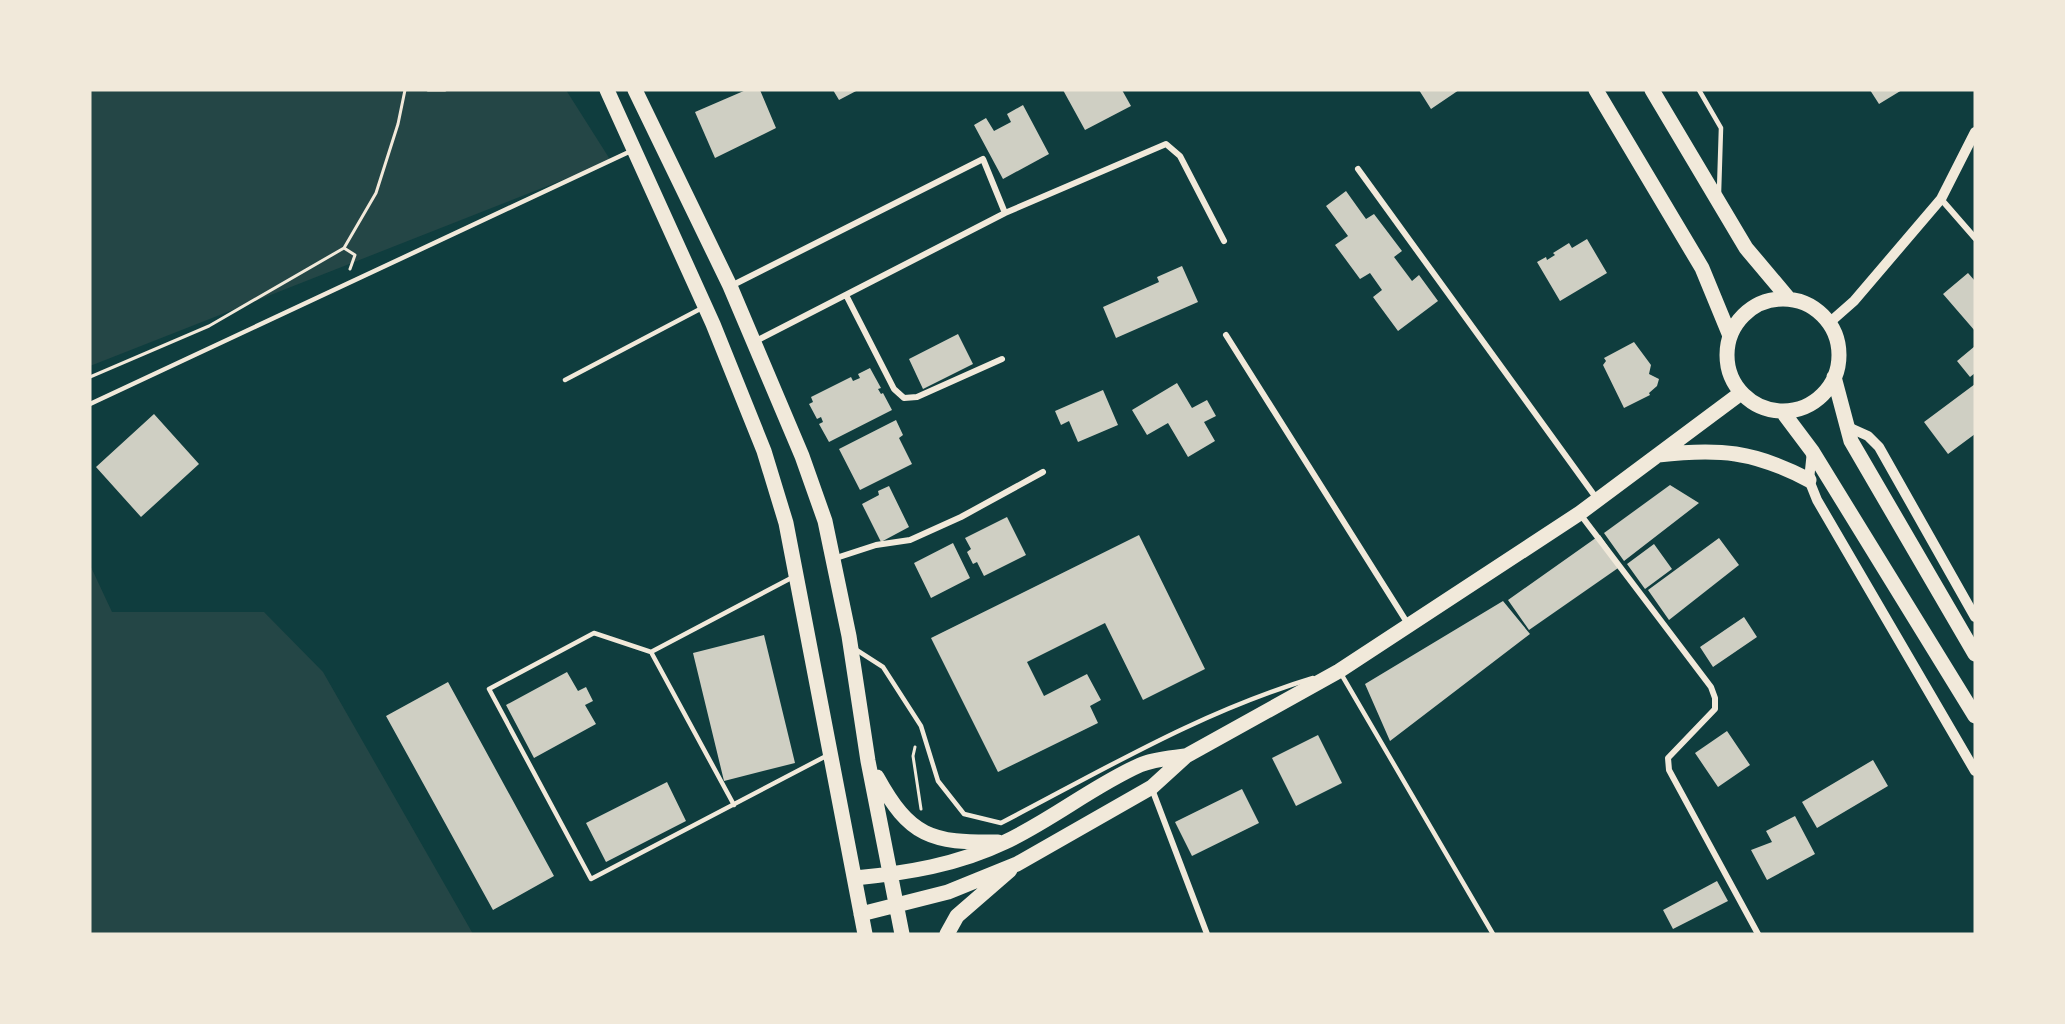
<svg xmlns="http://www.w3.org/2000/svg" width="2065" height="1024" font-family="'Sofia Sans Condensed',sans-serif">
  <style>
    .green { fill: #244646 }
    .building { fill: #cfcfc3 }
    .lines { fill: none; stroke-linecap: round; stroke-linejoin: round }
    .path { stroke: #f1e9da; stroke-width: 3 }
    .service { stroke: #f1e9da; stroke-width: 4.5 }
    .minor { stroke: #f1e9da; stroke-width: 6 }
    .tertiary { stroke: #f1e9da; stroke-width: 10 }
    .primary { stroke: #f1e9da; stroke-width: 15 }
  </style>
  <rect width="100%" height="100%" fill="#0f3d3e"/>
  <path class="green" d="M90 90H566L611 161 90 366Z
    M90 565 112 612H264L323 672 473 934H90Z"/>
  <path class="building" d="M746 90H760L776 128 715 158 695 112Z
    M833 90H858L839 100Z
    M1063 90H1122L1131 106 1085 130Z
    M1419 90H1459L1431 109Z
    M1870 90H1902L1879 104Z
    M1023 105 1049 154 1003 179 974 125 986 118 994 131 1011 122 1007 114Z
    M1346 191 1366 219 1374 214 1402 251 1394 257 1412 281 1419 275 1438 301 1398 331 1373 297 1382 290 1370 273 1360 279 1335 245 1348 236 1326 206Z
    M1587 239 1607 273 1560 301 1537 262 1546 257 1547 260 1555 255 1553 253 1569 243 1572 248Z
    M1182 266 1198 302 1116 338 1103 307 1159 282 1157 277Z
    M1968 273 1975 281V331L1943 294Z
    M958 334 973 364 923 389 909 359Z
    M1634 342 1651 365 1649 374 1659 379 1657 386 1649 393 1650 395 1624 408 1603 365 1606 361 1604 358Z
    M1975 346V373L1970 377 1957 361Z
    M870 368 881 388 878 389 881 394 883 393 892 410 829 442 819 424 823 422 821 417 817 419 809 404 813 402 811 397 851 377 853 381 860 378 858 374Z
    M1177 383 1192 408 1207 400 1216 416 1204 422 1215 441 1188 457 1168 423 1147 435 1132 410Z
    M1975 384V434L1948 454 1924 422Z
    M1103 390 1118 425 1078 442 1069 421 1061 425 1055 411Z
    M154 414 199 464 141 517 96 467Z
    M896 420 903 435 899 438 912 464 860 490 839 449Z
    M1670 485 1699 503 1624 561 1604 533Z
    M889 486 909 527 881 542 862 504 879 495 878 491Z
    M1007 517 1026 555 984 576 977 562 973 564 967 552 971 549 965 538Z
    M1139 535 1205 669 1143 700 1105 623 1027 662 1044 696 1087 674 1101 700 1090 706 1098 723 998 772 931 638Z
    M1600 535 1621 566 1529 630 1508 600Z
    M1719 538 1739 565 1669 620 1648 590Z
    M953 543 970 578 931 598 914 563Z
    M1654 544 1672 569 1645 589 1627 564Z
    M1503 601 1530 634 1390 741 1365 684Z
    M1744 617 1757 637 1713 667 1700 647Z
    M764 635 795 763 724 781 693 653Z
    M567 672 578 691 586 687 593 701 585 705 596 724 534 758 506 705Z
    M448 682 554 876 493 910 386 716Z
    M1727 731 1750 765 1718 787 1695 753Z
    M1318 735 1342 783 1296 806 1272 758Z
    M1873 760 1888 786 1817 828 1802 802Z
    M667 782 686 821 606 862 586 823Z
    M1242 789 1259 823 1192 856 1175 822Z
    M1795 816 1815 854 1767 880 1751 850 1772 842 1766 831Z
    M1717 881 1728 901 1673 929 1663 910Z"/>
  <g class="lines">
    <path class="path" d="M428 90H445
      M344 248 376 193 398 124 405 90
      M90 377 209 326 344 248 355 255 350 269
      M915 747 913 756 921 809"/>
    <path class="service" d="M1699 90 1721 128 1719 192
      M565 380 702 308
      M90 404 631 151
      M795 576 651 652 594 633 489 689 591 879 828 755
      M855 649 883 667 921 726 938 781 964 814 1001 823C1105 769 1200 712 1313 678
      M651 652 734 805
      M1340 672 1493 934"/>
    <path class="minor" d="M1358 169 1597 499
      M1941 199 1975 238
      M731 286 983 159 1005 213
      M846 295 894 389 904 398 917 397 1002 359
      M1226 335 1408 624
      M754 342 1005 213 1166 144 1180 156 1224 241
      M1580 514 1711 687 1715 698V709L1668 758 1669 770 1758 934
      M833 559 876 545 910 540 961 517 1043 472
      M1152 789 1207 934"/>
    <path class="tertiary" d="M1829 323 1854 301 1941 199 1975 132
      M1848 427 1868 436 1879 447 1975 617
      M1812 451 1809 480 1817 500 1975 771"/>
    <path class="primary" d="M607 90 713 324 764 451 786 523 865 934
      M635 90 730 286 802 456 825 521 849 636 868 761 902 934
      M1596 90 1702 268 1730 336
      M1652 90 1746 248 1789 299
      M1727 355a56 56 0 1 1 112 0a56 56 0 1 1-112 0Z
      M1834 377 1851 441 1975 654
      M1782 411 1812 451 1975 716
      M1658 455C1719 448 1754 451 1809 480
      M877 777C910 837 931 843 998 842
      M855 878C907 873 957 865 1005 842 1052 820 1093 786 1140 765 1153 759 1171 758 1185 756
      M861 914 948 892 1017 864 1152 787 1186 756 1339 671 1580 513 1741 393
      M947 934 957 916 1010 870"/>
  </g>
  <rect width="2065" height="1024" fill="none" stroke="#f1e9da" stroke-width="183"/>
</svg>
